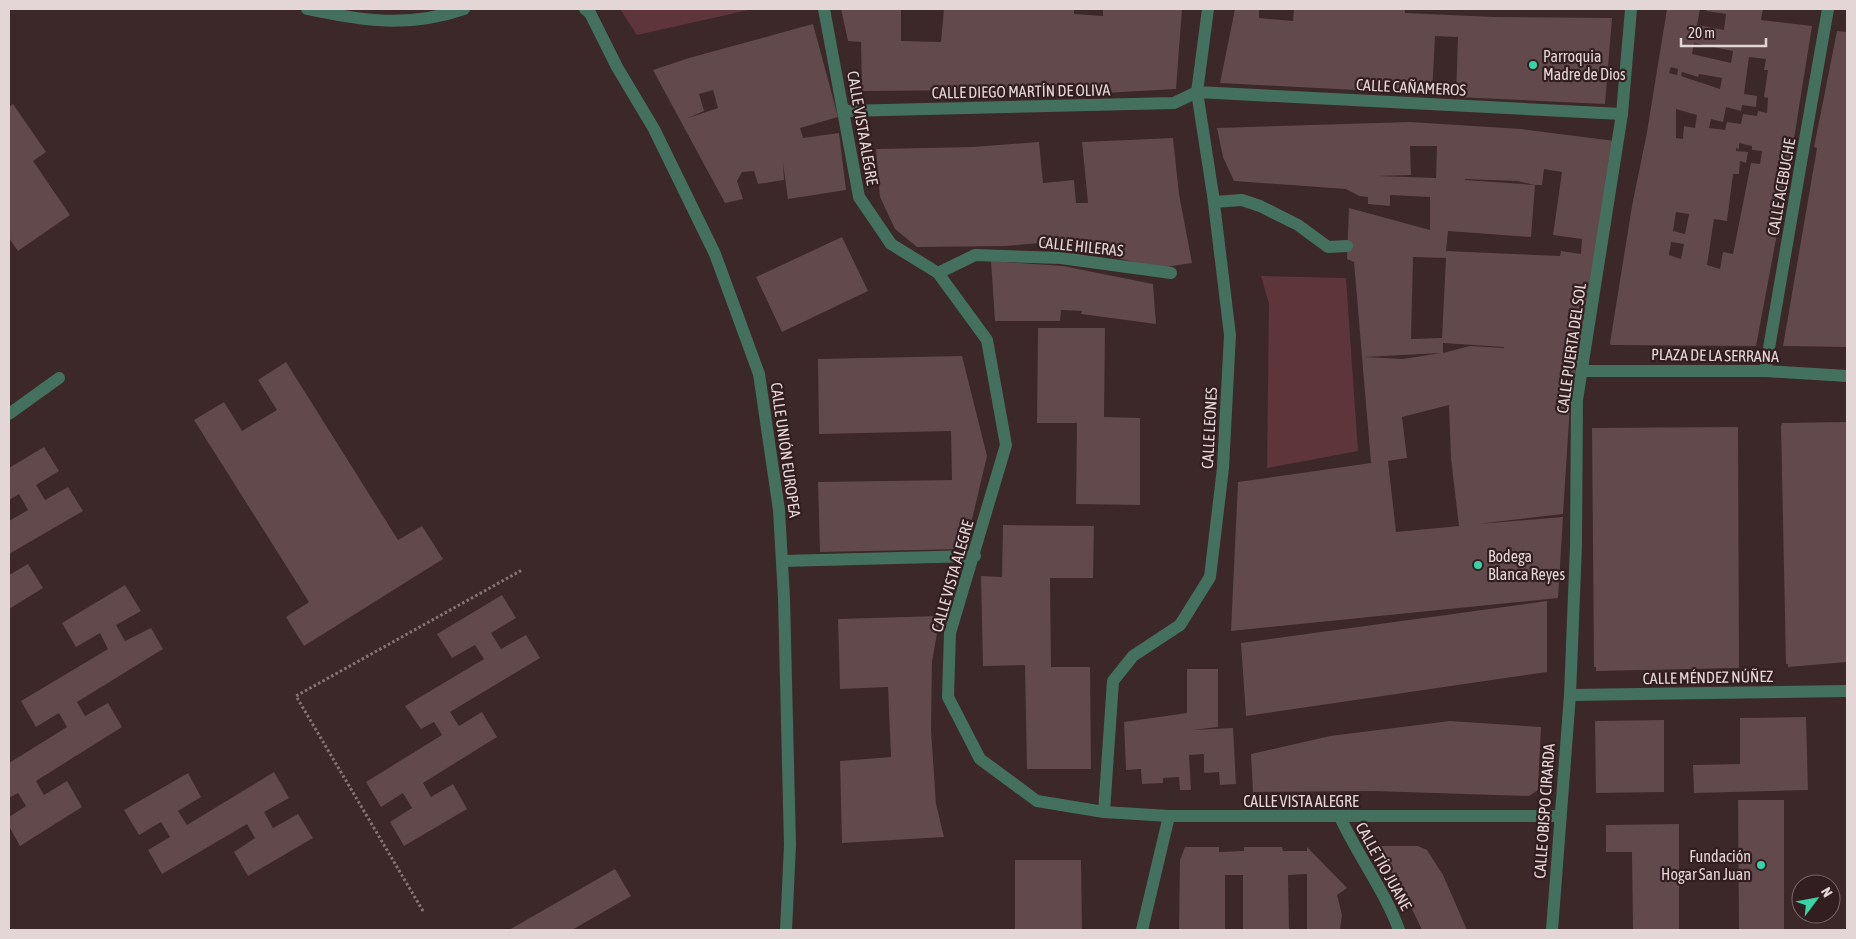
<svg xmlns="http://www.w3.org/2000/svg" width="1856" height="939" font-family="'Asap Condensed',sans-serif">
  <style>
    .green { fill: #5d353b }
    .building { fill: #61494c; fill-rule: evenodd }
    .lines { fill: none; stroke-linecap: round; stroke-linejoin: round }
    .path { stroke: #877576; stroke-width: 3; stroke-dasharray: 2.5 2.5; stroke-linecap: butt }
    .pedestrian { stroke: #44705f; stroke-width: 12 }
    .minor { stroke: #44705f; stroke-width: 12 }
    .tertiary { stroke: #44705f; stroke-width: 12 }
    .poi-dot { fill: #38d4a6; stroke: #321d20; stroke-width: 2 }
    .labels { text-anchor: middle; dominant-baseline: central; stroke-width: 4.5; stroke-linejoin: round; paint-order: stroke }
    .poi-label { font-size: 16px; fill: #e4d6d7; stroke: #321d20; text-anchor: start }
    .street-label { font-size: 16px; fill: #e4d6d7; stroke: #321d20 }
  </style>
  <rect width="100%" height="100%" fill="#3c2729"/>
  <path class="green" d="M620 9H753L637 35Z
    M1261 276 1346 278 1358 451 1267 468 1269 304Z"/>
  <path class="building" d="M841 9H901V41L941 42 944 9H1074V14L1103 16V9H1182L1176 89 1069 95 986 90 862 91 861 42 848 41Z
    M1235 9H1259V18L1293 21 1294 9H1405V13L1494 17 1612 18 1605 104 1456 97 1458 37 1435 36 1432 94 1220 83Z
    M1667 9H1700L1697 25 1724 30 1726 14 1706 11 1708 9H1763L1761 20 1812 26 1789 170 1756 346 1611 345 1610 343 1632 206 1647 132ZM1694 43 1733 51 1731 63 1692 54ZM1749 57 1766 59 1764 70H1768L1764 97 1768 98 1767 113 1758 111 1757 116 1743 114 1741 124 1727 122 1725 130 1709 128 1711 119 1723 122 1726 107 1741 111 1742 105 1756 107 1757 96 1744 94ZM1671 67 1678 69 1677 75 1669 73ZM1682 72 1698 77 1699 74 1722 78 1720 89 1681 76ZM1676 109 1697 115 1695 128 1684 126 1683 139 1676 138ZM1739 143 1752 146V150L1762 151 1760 164 1751 163 1733 254 1723 252 1720 269 1707 265 1714 219 1727 221 1733 174H1739L1740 161 1746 163 1748 152 1736 151V148L1739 149ZM1676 212 1689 214 1685 234 1673 231ZM1671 242 1684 244 1681 259 1669 255Z
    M813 24 838 117 800 128 803 138 839 133 846 190 788 199 783 163 784 180 758 184 754 171 742 172 737 181 743 199 725 203 653 70 689 58ZM713 90 718 108 688 118 704 111 699 94Z
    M1837 31 1847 32V347L1783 346 1817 148 1814 147Z
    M13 104 46 152 33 161 70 215 18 251 9 238V107Z
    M1410 122 1521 129 1615 141 1601 241 1578 353 1570 405 1563 514 1478 524 1563 517 1558 598 1231 631 1238 482 1371 463 1354 262 1347 259 1349 208 1430 230V197L1390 195V206L1368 204V197L1359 196 1346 189 1234 181 1223 157 1217 128ZM1410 146H1437L1436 178 1377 176 1411 175ZM1544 169 1562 172 1553 235 1582 239 1581 254 1561 251 1560 256 1446 251 1448 231 1531 237 1535 185H1542ZM1465 179 1517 181 1535 185 1465 180ZM1413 257 1446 258 1442 338 1411 339ZM1443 343 1504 347V348L1470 346 1443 353ZM1441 353 1403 359 1365 357ZM1449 405 1451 459 1459 526 1396 532 1388 461 1407 458 1402 417Z
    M1173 138 1179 194 1192 263 1159 268 1100 254 1063 241 1005 246 917 247 895 229 880 197 876 149 973 147 1039 142 1043 183 1074 180 1076 203H1088L1082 142Z
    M842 237 868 291 782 332 756 277Z
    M991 261 1063 266 1153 284 1156 324 1081 314 1082 311 1061 310 1060 321H995Z
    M1038 328H1105L1104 417 1140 418V505L1076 504 1077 423H1037Z
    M962 356 987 456 965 549 820 552 818 482 952 480 951 431 819 434 818 359Z
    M286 362 398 540 422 526 443 559 304 646 286 617 309 602 194 420 224 402 242 431 277 410 258 380Z
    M1847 422V662L1788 667V664H1786L1781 426 1782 423Z
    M1738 427 1739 668 1596 671V667H1594L1592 428Z
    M44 447 59 471 36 485 45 500 68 487 83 511 9 554V521L28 510 19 494 9 500V468Z
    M1003 525 1094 526 1093 578H1050L1051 667H1090L1091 769H1027L1025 665 983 666 981 576 1002 577Z
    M28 564 43 588 9 609V575Z
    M125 585 141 611 116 625 125 641 151 628 163 649 77 702 85 716 108 703 122 727 36 781 44 795 67 781 82 807 20 846 9 826V817L26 806 18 793 9 798V763L67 727 59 713 36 727 21 701 108 649 100 633 76 647 62 623Z
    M502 595 516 618 491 633 501 649 526 635 540 658 450 712 459 726 482 712 497 737 423 783 431 797 453 784 467 809 404 846 390 822 412 808 403 793 381 807 366 782 442 735 434 722 421 729 405 706 484 659 475 645 452 658 437 634Z
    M1547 601V672L1246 716 1241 643Z
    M940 616 932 662 931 730 936 804 944 837 842 843 840 761 891 757 888 687 840 689 838 619Z
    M1187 669H1218V727L1192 730 1233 728 1236 784 1220 785 1219 772 1204 773V754L1189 755 1191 790H1180L1179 777 1163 778V783L1142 784 1141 769 1126 770 1124 722 1187 713Z
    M1806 717 1808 790 1694 793 1693 765 1740 764V718Z
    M1664 720V792L1596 793 1595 721Z
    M1450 721 1541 727 1538 790 1529 796 1373 791 1253 792 1251 754 1330 736Z
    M274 772 289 798 264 812 273 828 298 814 313 838 248 876 234 852 255 838 247 824 162 874 148 850 170 837 161 822 139 835 124 810 188 773 201 797 178 811 187 825Z
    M1738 800H1784V930H1739Z
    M1679 824V930H1633L1632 852H1606V825Z
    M1374 846H1418L1427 850 1443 875 1467 930H1422L1401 886Z
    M1185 847H1219V852L1244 851V847H1282L1283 851H1307V847L1347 888 1337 895 1342 915 1340 930H1307V874L1288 875 1289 930H1243V875H1225V930H1179L1180 860Z
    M1015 860H1081L1082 930H1015Z
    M615 869 631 896 572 930H509Z"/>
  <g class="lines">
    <path class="path" d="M423 911 296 696 522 570"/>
    <path class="pedestrian" d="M1803 151 1828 9
      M1104 812 1113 681 1133 656 1180 625"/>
    <path class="minor" d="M824 9 859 197 891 244 938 273 987 340 1006 445 950 633 948 697 980 759 1037 801 1104 812 1169 816
      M844 111 1174 103 1197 92 1622 114
      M1214 202 1242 200 1260 206 1298 225 1328 247 1347 246
      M938 273 975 255 1061 258 1171 273
      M1583 371H1765L1847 376
      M1765 371 1803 151
      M9 414 59 378
      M782 561 975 556
      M1180 625 1210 577 1223 468 1230 335 1213 195 1197 92 1208 9
      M1570 695 1847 691
      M1340 817C1358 856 1385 891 1399 930"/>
    <path class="tertiary" d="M307 9C364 21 408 28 464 9
      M585 9 590 13 617 67 654 129 715 254 759 374 779 510 784 598 790 845 786 930
      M1142 930 1169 816H1560
      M1552 930 1570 695 1576 545 1577 400 1622 114 1631 9"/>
  </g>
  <g class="poi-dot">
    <circle cx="1533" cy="65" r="5"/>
    <circle cx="1478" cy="565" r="5"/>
    <circle cx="1761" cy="865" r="5"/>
  </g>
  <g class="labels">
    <g class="poi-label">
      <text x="1543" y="56">Parroquia<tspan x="1543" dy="18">Madre de Dios</tspan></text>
      <text x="1488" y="556">Bodega<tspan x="1488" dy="18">Blanca Reyes</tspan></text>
      <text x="1751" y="856" text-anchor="end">Fundación<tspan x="1751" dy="18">Hogar San Juan</tspan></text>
    </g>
    <g class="street-label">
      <text transform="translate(1411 87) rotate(3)">CALLE CAÑAMEROS</text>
      <text transform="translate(1021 91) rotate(-1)">CALLE DIEGO MARTÍN DE OLIVA</text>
      <text transform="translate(863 128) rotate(80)">CALLE VISTA ALEGRE</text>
      <text transform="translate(1781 187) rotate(-80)">CALLE ACEBUCHE</text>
      <text transform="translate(1081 246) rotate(6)">CALLE HILERAS</text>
      <text transform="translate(1571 348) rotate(-82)">CALLE PUERTA DEL SOL</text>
      <text transform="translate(1715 355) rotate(1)">PLAZA DE LA SERRANA</text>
      <text transform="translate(1209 428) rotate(-87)">CALLE LEONES</text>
      <text transform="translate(786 450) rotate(82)">CALLE UNIÓN EUROPEA</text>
      <text transform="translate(952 576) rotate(-74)">CALLE VISTA ALEGRE</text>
      <text transform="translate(1708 677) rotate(-1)">CALLE MÉNDEZ NÚÑEZ</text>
      <text x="1301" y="801">CALLE VISTA ALEGRE</text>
      <text transform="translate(1544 811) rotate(-86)">CALLE OBISPO CIRARDA</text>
      <text transform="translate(1384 866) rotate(61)">CALLE TÍO JUANE</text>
    </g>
  </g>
  <rect width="1856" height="939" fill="none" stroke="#e4d6d7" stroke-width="20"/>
  <g transform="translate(1816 899) rotate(58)"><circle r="24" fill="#321d20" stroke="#796769"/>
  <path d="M0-4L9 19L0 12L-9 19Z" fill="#38d4a6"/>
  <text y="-8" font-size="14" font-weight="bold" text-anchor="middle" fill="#e4d6d7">N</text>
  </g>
  <path d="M1681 38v8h85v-8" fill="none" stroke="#e4d6d7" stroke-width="2.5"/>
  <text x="1688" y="38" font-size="15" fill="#e4d6d7" stroke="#321d20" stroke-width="4" paint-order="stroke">20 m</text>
</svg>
